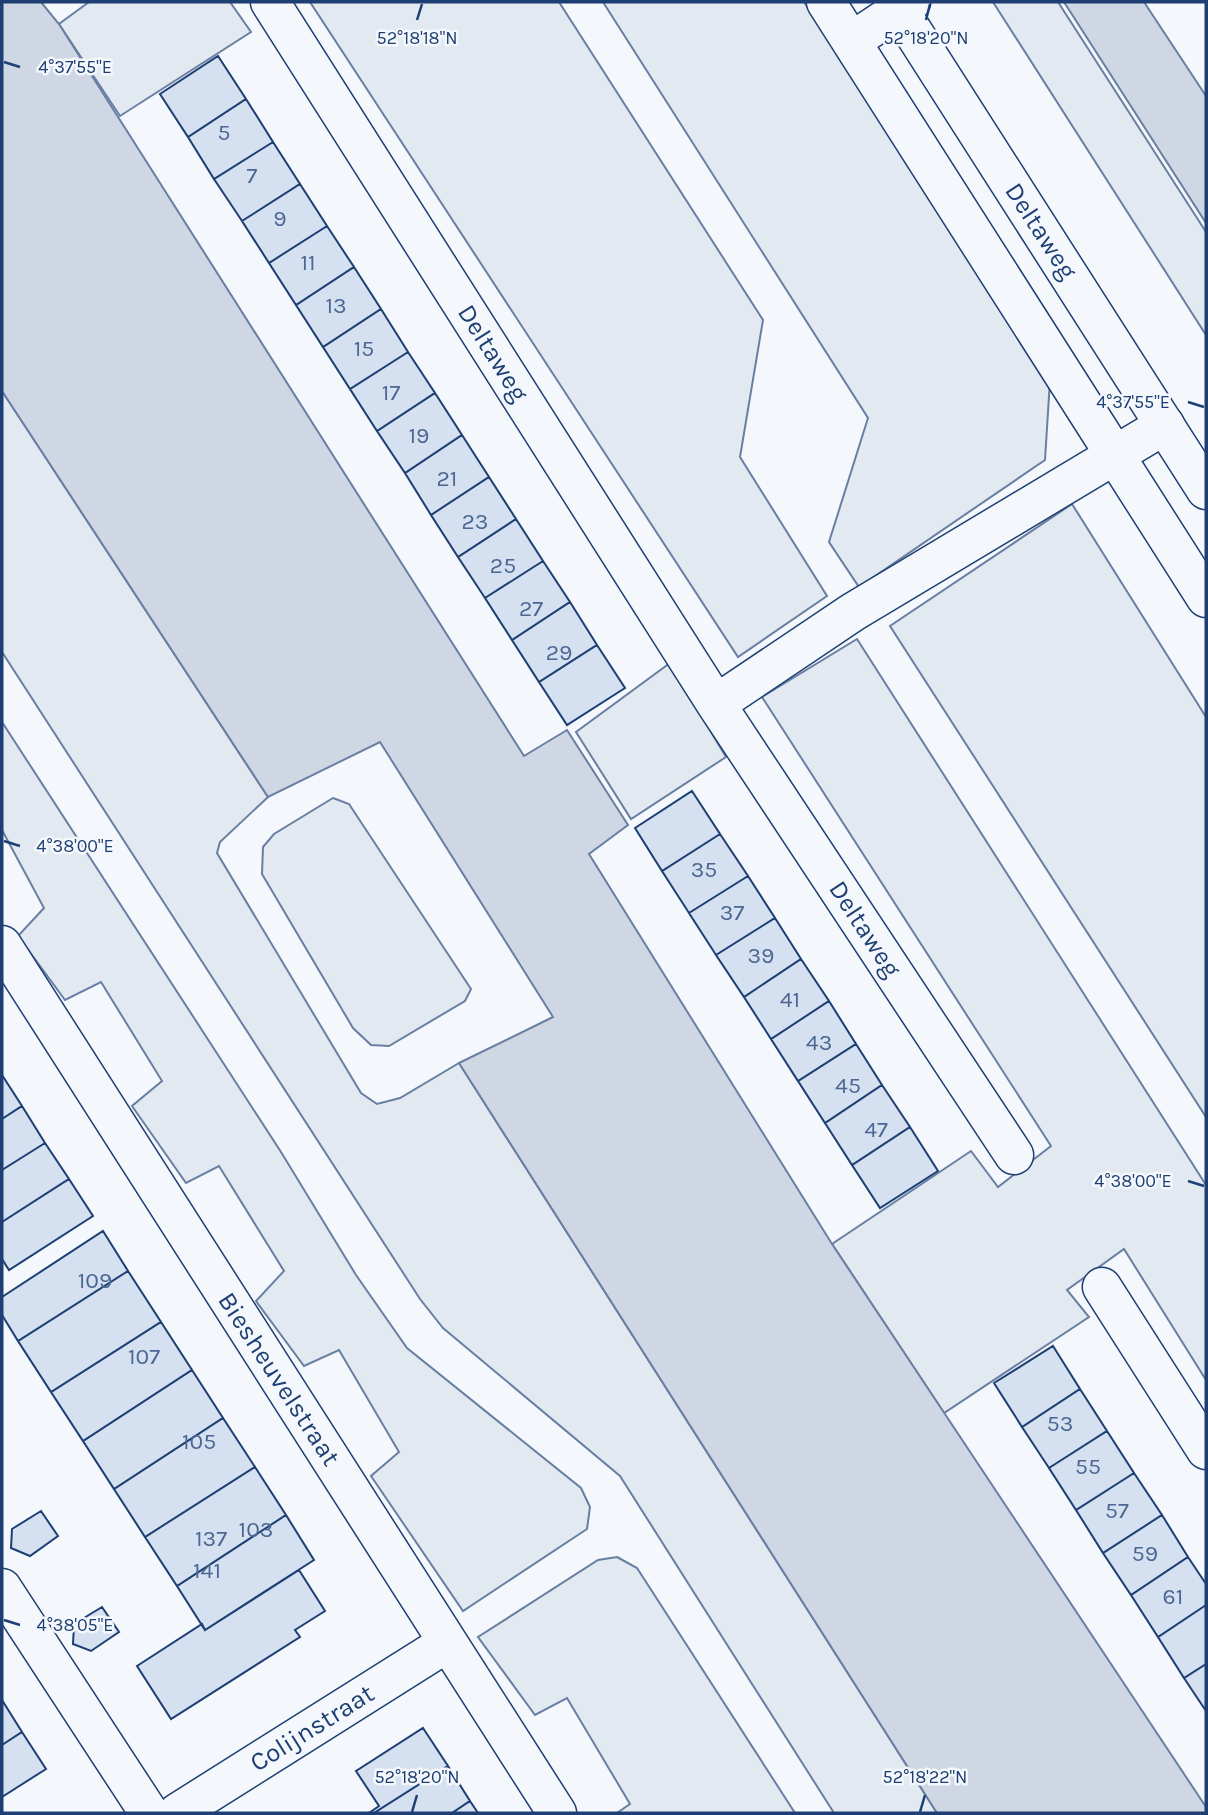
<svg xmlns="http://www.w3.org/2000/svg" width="1208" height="1815" font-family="Karla,sans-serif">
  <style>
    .green { fill: #e3e9f0; stroke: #687fa3; stroke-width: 2 }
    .water { fill: #cfd7e4; stroke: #687fa3; stroke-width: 2 }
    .building { fill: #d5e0f0; stroke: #1d3f73; stroke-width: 2 }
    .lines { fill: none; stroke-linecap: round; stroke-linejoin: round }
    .minor-casing { stroke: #1d3f73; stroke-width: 41 }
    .tertiary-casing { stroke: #1d3f73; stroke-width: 41 }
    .minor { stroke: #f4f7fb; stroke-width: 38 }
    .tertiary { stroke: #f4f7fb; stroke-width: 38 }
    .ticks { fill: none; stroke: #1d3f73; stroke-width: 2.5 }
    .labels { text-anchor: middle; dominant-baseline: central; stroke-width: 5; stroke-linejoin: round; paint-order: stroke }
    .number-label { font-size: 23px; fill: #4b6792 }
    .street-label { font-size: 26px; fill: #1d3f73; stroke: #f4f7fb }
    .ticks-label { font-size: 18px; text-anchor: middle; fill: #1d3f73; stroke: #f4f7fb; stroke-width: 5; stroke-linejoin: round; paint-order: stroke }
  </style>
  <rect width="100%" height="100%" fill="#f4f7fb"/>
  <path class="green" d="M89 2H230L251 32 120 116 59 24Z
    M310 2H559L763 320 740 457 827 596 738 657Z
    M603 2H804L1050 380 1045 460 859 587 829 542 868 418Z
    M993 2H1058L1206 232V335Z
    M2 391 268 797 220 842 217 853 361 1093 377 1104 400 1098 459 1063 937 1813H834L620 1476 443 1328 420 1299 2 652Z
    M1072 504 1206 717V1117L890 626Z
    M857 639 1206 1185V1380L1124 1249 1067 1290 1089 1317 944 1413 832 1244 971 1151 998 1187 1051 1146 762 697Z
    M670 663 726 757 631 819 576 732Z
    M2 722 281 1152 356 1275 407 1348 581 1488 590 1507 587 1529 463 1611 371 1476 399 1452 339 1350 304 1366 256 1301 284 1271 219 1166 186 1183 132 1106 162 1081 101 982 65 1000 18 936 44 908 2 830Z
    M333 798 349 804 471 989 465 1001 389 1046 371 1045 353 1028 262 874 263 847 274 834Z
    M617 1557 637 1568 795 1813H617L630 1804 567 1698 535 1715 478 1637 598 1560Z"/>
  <path class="water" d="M2 2H41L59 24 524 756 567 730 628 825 589 854 832 1244 1206 1807V1813H937L459 1063 553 1017 380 742 268 797 2 391Z
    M1064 2H1144L1206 96V223Z"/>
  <path class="building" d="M218 56 246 99 188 137 160 94Z
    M246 99 273 142 214 179 188 137Z
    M273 142 300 184 242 221 214 179Z
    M300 184 327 226 269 263 242 221Z
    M327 226 354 267 296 305 269 263Z
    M354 267 381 309 323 347 296 305Z
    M381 309 408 352 350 389 323 347Z
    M408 352 435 393 377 431 350 389Z
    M435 393 462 435 405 473 377 431Z
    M462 435 489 477 431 515 405 473Z
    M489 477 516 519 458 557 431 515Z
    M516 519 543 561 485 598 458 557Z
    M543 561 570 602 512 640 485 598Z
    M570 602 597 645 539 682 512 640Z
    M597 645 625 688 567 725 539 682Z
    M692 791 720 834 662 871 635 828Z
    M720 834 748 876 689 913 662 871Z
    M748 876 775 918 716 955 689 913Z
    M775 918 801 959 744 997 716 955Z
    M801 959 829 1001 771 1039 744 997Z
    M829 1001 856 1044 798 1081 771 1039Z
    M856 1044 882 1085 825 1123 798 1081Z
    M2 1075 22 1106 2 1119Z
    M882 1085 910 1127 852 1165 825 1123Z
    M22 1106 45 1143 2 1170V1119Z
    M910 1127 938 1171 880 1208 852 1165Z
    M45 1143 69 1179 2 1222V1170Z
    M69 1179 93 1216 9 1270 2 1259V1222Z
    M103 1231 128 1271 18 1341 2 1315V1297Z
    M128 1271 161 1322 51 1392 18 1341Z
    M161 1322 192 1370 83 1441 51 1392Z
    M1053 1346 1080 1389 1022 1427 994 1383Z
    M192 1370 223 1418 114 1489 83 1441Z
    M1080 1389 1107 1431 1049 1468 1022 1427Z
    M223 1418 255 1467 145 1537 114 1489Z
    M1107 1431 1134 1473 1076 1510 1049 1468Z
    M255 1467 286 1515 177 1586 145 1537Z
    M1134 1473 1162 1515 1103 1553 1076 1510Z
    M41 1511 58 1536 30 1556 11 1548 12 1529Z
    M286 1515 314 1560 205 1630 177 1586Z
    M1162 1515 1188 1557 1131 1595 1103 1553Z
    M1188 1557 1206 1584V1605L1158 1637 1131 1595Z
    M299 1570 325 1611 295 1630 300 1637 171 1719 137 1666 202 1624 205 1630Z
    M1206 1605V1664L1184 1678 1158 1637Z
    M102 1607 119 1632 91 1651 73 1644 74 1624Z
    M1206 1664V1711L1184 1678Z
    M2 1700 22 1732 2 1745Z
    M423 1728 448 1766 374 1813H369L379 1806 356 1771Z
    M22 1732 46 1769 2 1797V1745Z
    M448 1766 470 1801 452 1813H374Z
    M470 1801 478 1813H452Z"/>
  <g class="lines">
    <defs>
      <path id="minor" d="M270 2 716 704 1014 1155
        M852 41 911 2
        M716 704 853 612 1165 425
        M2 945 557 1813
        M1102 1287 1206 1450
        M2 1588 149 1813
        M177 1813 447 1643"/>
      <path id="tertiary" d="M826 2 1206 598
        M894 2 1206 490"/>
    </defs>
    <use href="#minor" class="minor-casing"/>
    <use href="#tertiary" class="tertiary-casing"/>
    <use href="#minor" class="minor"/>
    <use href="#tertiary" class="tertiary"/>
  </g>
  <path class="ticks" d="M417 20 422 4M926 20 930 4M4 62 20 67M1188 402 1204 407M4 841 20 846M1188 1181 1204 1186M4 1620 20 1625M412 1812 417 1795M920 1812 925 1795"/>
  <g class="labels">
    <g class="number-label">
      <text x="224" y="132">5</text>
      <text x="252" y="175">7</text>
      <text x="280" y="218">9</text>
      <text x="308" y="262">11</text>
      <text x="336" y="305">13</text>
      <text x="364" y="348">15</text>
      <text x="391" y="392">17</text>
      <text x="419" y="435">19</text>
      <text x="447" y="478">21</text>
      <text x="475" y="521">23</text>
      <text x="503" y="565">25</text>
      <text x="531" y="608">27</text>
      <text x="559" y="652">29</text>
      <text x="704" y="869">35</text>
      <text x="732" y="912">37</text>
      <text x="761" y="955">39</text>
      <text x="790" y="999">41</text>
      <text x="819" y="1042">43</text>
      <text x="848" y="1085">45</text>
      <text x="876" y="1129">47</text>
      <text x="95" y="1280">109</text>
      <text x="144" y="1356">107</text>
      <text x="1060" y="1423">53</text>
      <text x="199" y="1441">105</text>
      <text x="1088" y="1466">55</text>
      <text x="1117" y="1510">57</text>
      <text x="256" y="1529">103</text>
      <text x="211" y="1538">137</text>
      <text x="1145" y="1553">59</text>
      <text x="207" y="1570">141</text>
      <text x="1173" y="1596">61</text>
    </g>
    <g class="street-label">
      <text transform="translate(1041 231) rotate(57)">Deltaweg</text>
      <text transform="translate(493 353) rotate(58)">Deltaweg</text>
      <text transform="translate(865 929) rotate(57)">Deltaweg</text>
      <text transform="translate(279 1379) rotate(57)">Biesheuvelstraat</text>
      <text transform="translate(312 1728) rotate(-32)">Colijnstraat</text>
    </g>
  </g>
  <g class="ticks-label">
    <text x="417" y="44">52°18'18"N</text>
    <text x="926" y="44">52°18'20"N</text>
    <text x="75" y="73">4°37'55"E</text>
    <text x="1133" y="408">4°37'55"E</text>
    <text x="75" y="852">4°38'00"E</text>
    <text x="1133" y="1187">4°38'00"E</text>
    <text x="75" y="1631">4°38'05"E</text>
    <text x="417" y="1783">52°18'20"N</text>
    <text x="925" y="1783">52°18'22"N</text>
  </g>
  <rect width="1208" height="1815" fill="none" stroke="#1d3f73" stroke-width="7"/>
</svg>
